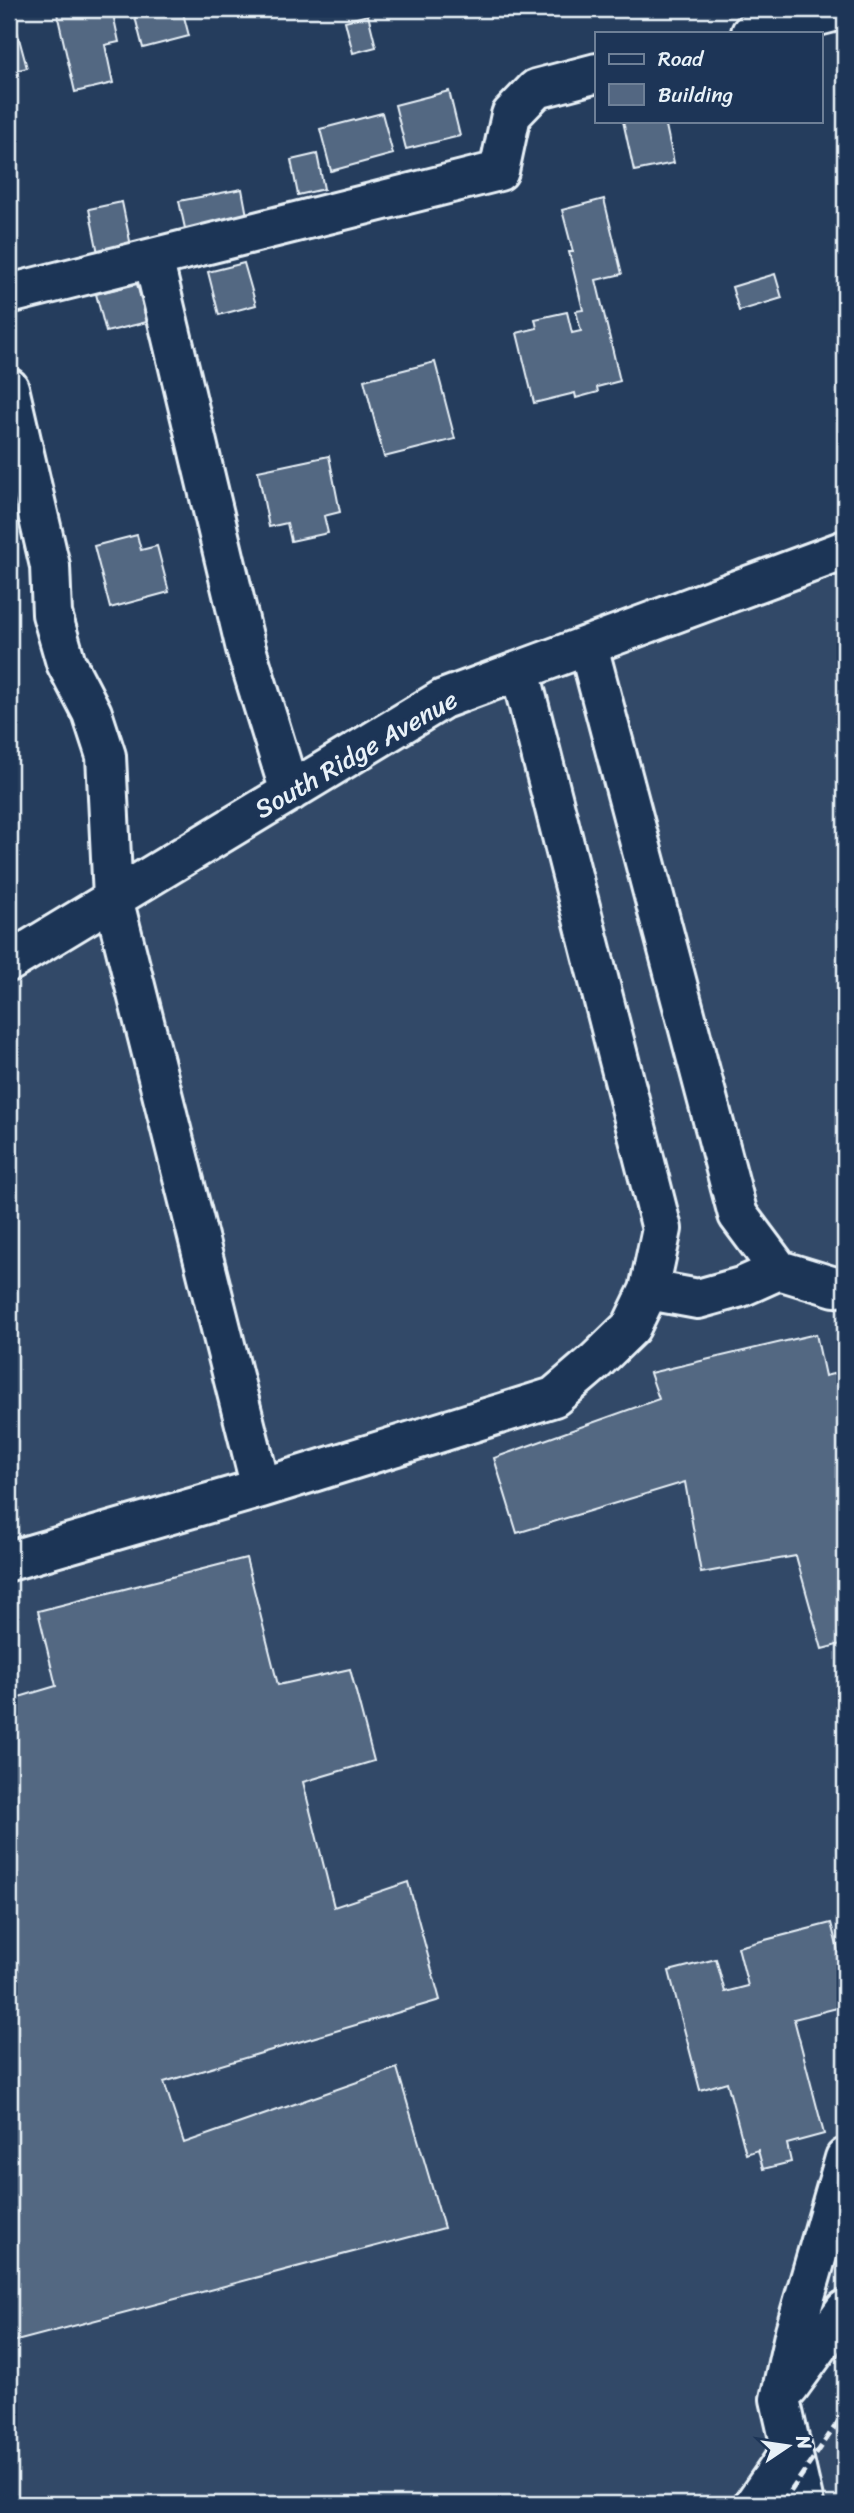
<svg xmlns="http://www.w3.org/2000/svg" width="854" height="2513" font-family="Sriracha,sans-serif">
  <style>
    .built { fill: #334a68 }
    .building { fill: #536782; stroke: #e8f1f8; stroke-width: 2 }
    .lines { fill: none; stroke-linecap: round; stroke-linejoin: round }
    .minor-casing { stroke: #e8f1f8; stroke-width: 44 }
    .minor { stroke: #1d3557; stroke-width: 38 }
    .rail { stroke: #e8f1f8; stroke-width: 5; stroke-dasharray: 10 5; stroke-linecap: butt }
    .labels { text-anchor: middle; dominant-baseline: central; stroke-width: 7; stroke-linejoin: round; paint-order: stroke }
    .street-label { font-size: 26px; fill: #e8f1f8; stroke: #1d3557 }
  </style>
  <rect width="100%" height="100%" fill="#253d5d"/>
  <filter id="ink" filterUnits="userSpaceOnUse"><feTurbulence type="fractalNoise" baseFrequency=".0143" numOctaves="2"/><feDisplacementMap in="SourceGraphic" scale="14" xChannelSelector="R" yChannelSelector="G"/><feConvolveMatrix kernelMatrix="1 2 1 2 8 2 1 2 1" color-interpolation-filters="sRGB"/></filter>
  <g filter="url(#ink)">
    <path class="built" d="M845 550V2310L780 2400 799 2479 845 2412V2504H804L799 2481 782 2504H9V962L443 699Z"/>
    <path class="building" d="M9 9H11L27 68 9 72Z
      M56 9H112L119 42 105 45 113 83 75 92Z
      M133 9H182L189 36 143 48Z
      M368 15 376 47 353 53 345 21Z
      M449 91 460 136 406 149 395 105Z
      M382 113 393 154 331 171 320 129Z
      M623 121H665L674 163 634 171Z
      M317 154 324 189 298 195 291 160Z
      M242 189 248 221 186 233 179 201Z
      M604 199 622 274 596 280 620 381 597 387 598 392 576 398 575 393 534 403 517 333 537 328 535 319 567 312 572 333 581 331 576 311 583 310 569 252H573L562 210Z
      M122 202 131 246 98 253 89 209Z
      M244 263 256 305 219 315 208 272Z
      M775 274 782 298 739 311 732 287Z
      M137 284 147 322 106 332 96 294Z
      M435 362 455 439 384 457 364 380Z
      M329 456 340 512 324 516 328 533 291 541 287 523 269 527 258 471Z
      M137 535 141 550 157 546 169 592 110 608 94 546Z
      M816 1334 825 1376 845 1371V1643L822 1649 796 1556 701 1573 685 1482 517 1533 494 1458 659 1399 650 1373Z
      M246 1558 278 1685 350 1669 374 1761 303 1782 334 1907 408 1882 440 2000 164 2082 184 2143 397 2068 444 2228 9 2343V1700L56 1686 38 1611Z
      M831 1923 845 1976V2006L794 2019 824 2134 787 2144 791 2162 763 2169 758 2150 746 2154 727 2082 700 2090 669 1971 716 1959 725 1992 748 1986 738 1947Z"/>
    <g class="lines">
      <defs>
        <path id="minor" d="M751 33 845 9
          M153 258 246 649 290 792
          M9 294 499 171 511 115 536 89 597 73
          M9 388 50 566 52 614 66 663 92 713 106 756 113 898 261 1488
          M588 646 738 1215 779 1270 835 1287 845 1286
          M9 962 443 699 845 550
          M649 1290 698 1299 741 1287 779 1270
          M9 1561 261 1488 554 1397 596 1361 631 1327 649 1290 662 1229 520 671
          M789 2387 845 2310
          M754 2504 792 2449
          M804 2504 780 2399 795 2331 845 2158"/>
      </defs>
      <use href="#minor" class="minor-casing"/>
      <use href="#minor" class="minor"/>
      <path class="rail" d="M782 2504 845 2412"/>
    </g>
  </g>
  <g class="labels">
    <g class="street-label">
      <text transform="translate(356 754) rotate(-30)">South Ridge Avenue</text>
    </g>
  </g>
  <rect width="854" height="2513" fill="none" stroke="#1d3557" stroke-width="35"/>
  <rect x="18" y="18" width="819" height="2478" fill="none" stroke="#e8f1f8" stroke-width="2.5" filter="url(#ink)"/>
  <rect x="595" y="32" width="228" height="91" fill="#1d3557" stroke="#6e8097" stroke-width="2"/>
  <rect x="609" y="54" width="35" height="10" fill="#1d3557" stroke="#6e8097" stroke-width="2"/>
  <text x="658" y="66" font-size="21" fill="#e8f1f8">Road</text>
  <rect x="609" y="84" width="35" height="21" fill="#536782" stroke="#6e8097" stroke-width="2"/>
  <text x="658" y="102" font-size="21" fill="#e8f1f8">Building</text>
  <g transform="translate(788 2446) rotate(77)" stroke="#1d3557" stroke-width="5" paint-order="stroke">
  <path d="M0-5L12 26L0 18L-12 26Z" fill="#e8f1f8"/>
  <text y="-10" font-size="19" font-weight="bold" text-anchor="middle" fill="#e8f1f8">N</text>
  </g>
</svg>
